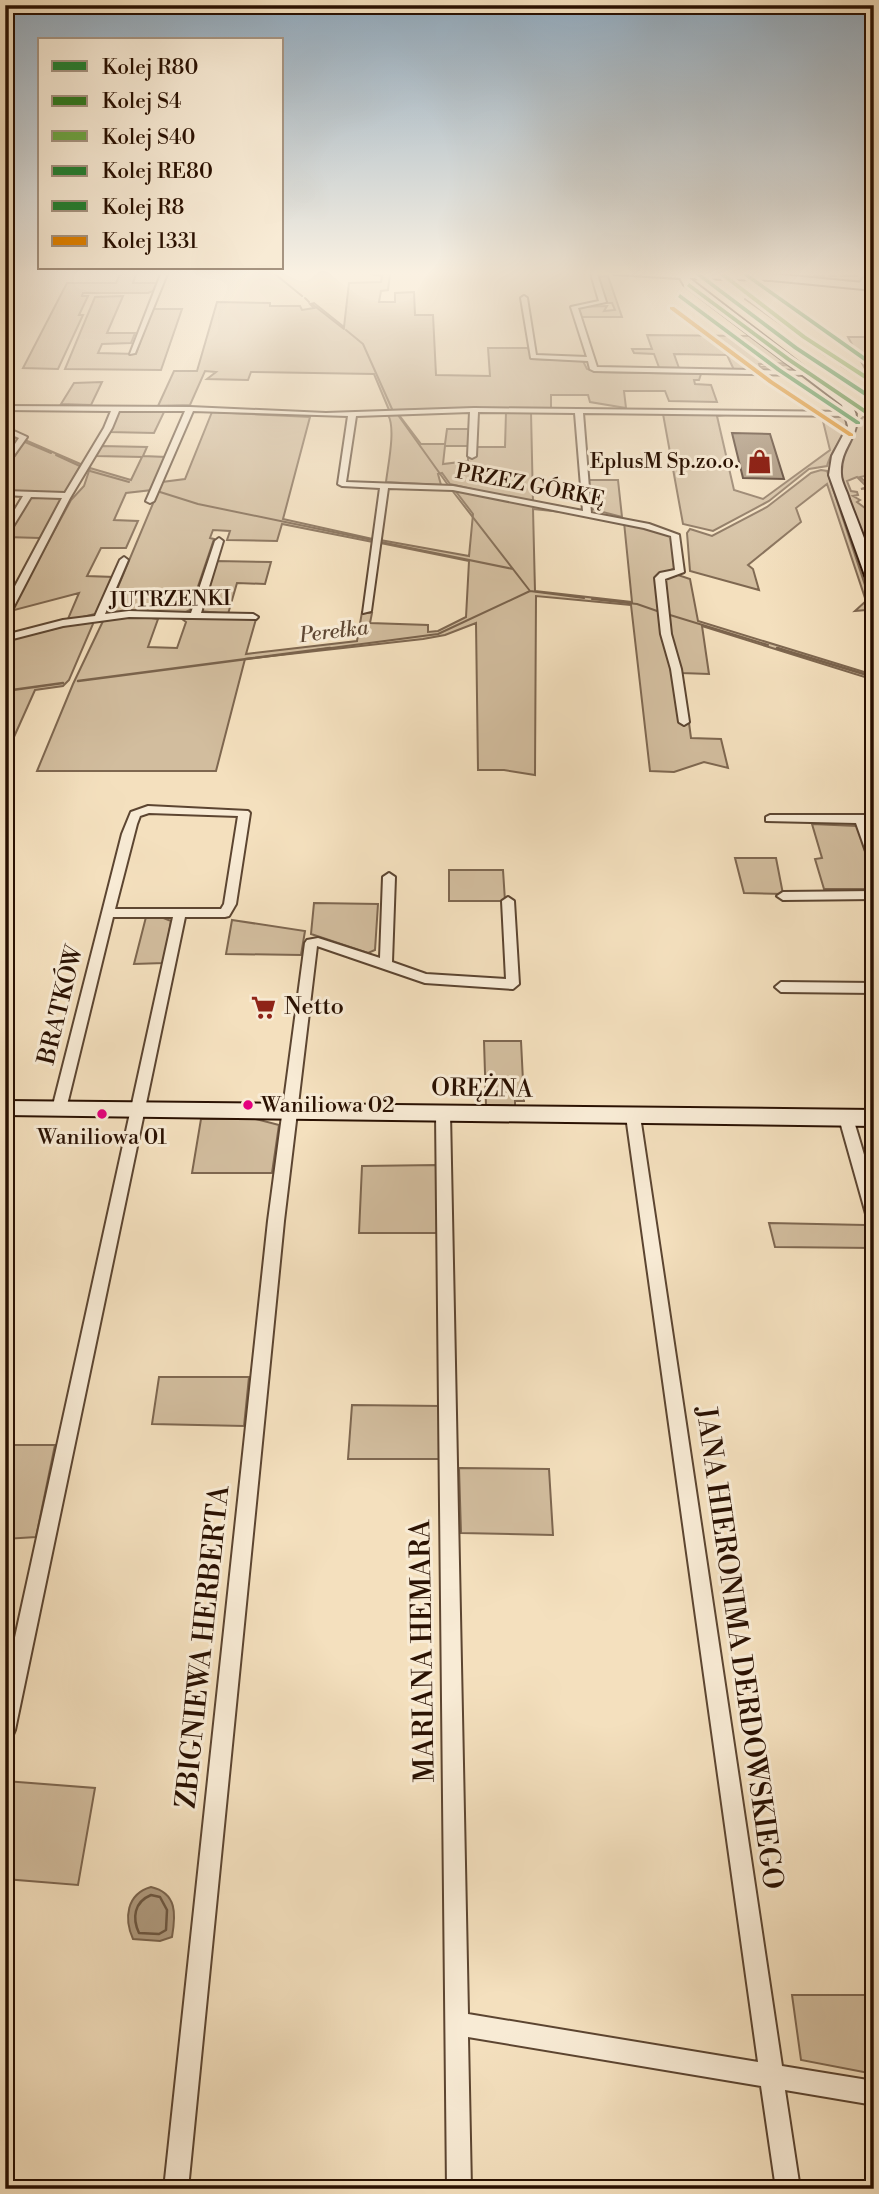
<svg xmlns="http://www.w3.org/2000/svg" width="879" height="2194" font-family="'Libre Bodoni',serif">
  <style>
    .green { fill: #d2bd9e; stroke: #7e6750; stroke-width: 2 }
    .water { fill: #af9a7e; stroke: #7a634c; stroke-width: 2 }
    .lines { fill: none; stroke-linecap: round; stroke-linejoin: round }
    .shore { stroke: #6c5640; stroke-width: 2.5 }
    .stream-far1 { stroke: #7a634c; stroke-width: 2 }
    .stream { stroke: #7a634c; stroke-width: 2.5 }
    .building { fill: #937d64; stroke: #2a1102; stroke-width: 2 }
    .street-casing { stroke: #5c4531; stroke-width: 4 }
    .secondary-casing { stroke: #2a1102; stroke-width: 4 }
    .street { fill: #f8ebd5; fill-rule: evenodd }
    .secondary { fill: #f8ebd5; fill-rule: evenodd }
    .rail-1-casing { stroke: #f8ebd5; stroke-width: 6 }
    .rail-2-casing { stroke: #f8ebd5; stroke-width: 6 }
    .rail-3-casing { stroke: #f8ebd5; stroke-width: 6 }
    .rail-4-casing { stroke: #f8ebd5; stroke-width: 6 }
    .rail-5-casing { stroke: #f8ebd5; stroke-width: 6 }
    .rail-6-casing { stroke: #f8ebd5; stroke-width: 6 }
    .rail-1 { fill: #238132; fill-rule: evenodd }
    .rail-2 { fill: #2f7b20; fill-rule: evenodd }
    .rail-3 { fill: #6ca543; fill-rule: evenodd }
    .rail-4 { fill: #238132; fill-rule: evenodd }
    .rail-5 { fill: #238132; fill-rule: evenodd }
    .rail-6 { fill: #df8100; fill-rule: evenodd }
    .bus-dot { fill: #e5007d; stroke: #f8ebd5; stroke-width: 2.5 }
    .labels { text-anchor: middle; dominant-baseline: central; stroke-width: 6; stroke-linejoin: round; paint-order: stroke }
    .far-poi-label { font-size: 21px; fill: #2a1102; stroke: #f8ebd5; text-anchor: end }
    .far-street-label { font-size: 21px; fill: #2a1102; stroke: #f8ebd5 }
    .far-water-label { font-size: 21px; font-style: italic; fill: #5f4834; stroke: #f8ebd5 }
    .bus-label { font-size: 22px; fill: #2a1102; stroke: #f8ebd5; text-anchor: start }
    .street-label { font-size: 24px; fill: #2a1102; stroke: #f8ebd5 }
    .poi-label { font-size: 24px; fill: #2a1102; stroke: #f8ebd5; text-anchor: start }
    .near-street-label { font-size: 28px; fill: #2a1102; stroke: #f8ebd5 }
  </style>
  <rect width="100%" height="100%" fill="#f4e0be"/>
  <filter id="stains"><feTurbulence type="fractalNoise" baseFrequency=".00286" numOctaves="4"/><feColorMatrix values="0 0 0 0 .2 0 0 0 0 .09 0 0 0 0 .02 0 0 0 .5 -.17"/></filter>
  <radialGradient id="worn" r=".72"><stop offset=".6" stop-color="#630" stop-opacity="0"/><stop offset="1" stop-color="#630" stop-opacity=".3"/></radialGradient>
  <path class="green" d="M120 274H136L133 283H157L153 291 148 293H83L82 296H88L79 315H83L58 369 23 368 67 283H116Z
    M371 274H390L388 290 381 291 379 302H395V293L414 292 415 315H433L436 375 490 376 488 348H528L533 359 583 361 587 369 598 372 701 374 699 380H694L695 384 711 385 717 402 669 401 665 391H624L626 408 590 402 588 395H551V408L389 410 374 374 251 372 248 380 207 379 216 372 205 371 190 405 158 406 174 371H197L217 302 270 303V306H300L302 310 314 308 310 304 314 303 344 327 349 283 381 282 382 276Z
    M608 276 622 317H581L579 307 607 306 604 311 615 310 612 303H606L596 277Z
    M123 296 107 333H135L131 343 102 344 98 353 136 354 152 309H182L161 370 65 369 95 297Z
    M647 335 749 336 786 363 759 364 760 367 788 365 799 372H735L727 355 674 354 680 371 660 370 654 354 634 353 632 349H652Z
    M848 337H874V383L871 380Z
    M102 382 91 405 61 404 74 383Z
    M120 410H165L154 433 109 432Z
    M212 412 310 417 283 519 373 539V542L282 524 277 541 227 540 230 531 213 530 210 538 214 539 190 610 184 613H107L162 482 185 479Z
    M506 412H531L533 503 450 484 442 473 438 474 441 485 386 482C388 465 396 428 388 415H399L421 444H445L447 429H470L469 446H445L443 464 468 461V457H475V447H505Z
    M663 414H734L717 416 734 490 763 499 830 450 822 417 814 416 847 417C848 436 831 448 827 466L809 469 769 501 713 531 683 524Z
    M863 417 874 420V474L860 477 872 488 861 489 867 487 857 477 847 481 851 491 857 492 858 495 853 496 860 500 857 502 869 511 874 510 866 516 874 538V573L840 481 839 464 857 423Z
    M25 440 85 466 79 468 65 493 52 495 5 491V471Z
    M101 446 147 447 143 456 166 457 152 490 126 493 114 520 138 521 126 548H101L87 576 114 577 99 613 5 636V632L12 634 68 619 79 593 14 610 5 627 11 610 71 500 84 486 90 468 131 480 142 457 96 456Z
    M821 470 827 471 871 603 866 610 855 611 866 601 827 484 796 508 801 522 748 565 753 569 759 590 690 571 687 533 690 529 712 536 767 507 811 473Z
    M588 480H618L622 517 591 509Z
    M454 489 562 512 533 509 535 591 632 602 624 522 671 534 676 568 658 575 664 610 660 614C664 651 676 686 682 723H689L691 738 721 739 728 768 704 762 674 772 650 771 631 605 536 596 535 775 504 770H478L476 623 445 635 423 639 245 659 216 771H37L73 684 104 619 132 615 158 619 148 647 177 648 186 622 182 619H256L246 654 357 641 362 612 372 613 370 623 428 625V632L438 631 466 617 469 561 380 543V540L469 556 473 514Z
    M29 497 62 498 40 538 6 537Z
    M216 561 271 562 265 584 237 583 228 614 200 611Z
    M672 573 690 579 698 621 874 675V680L702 626 709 674 681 673 667 624 664 575Z
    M90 620 93 624 69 680 63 686 35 690 5 757V641Z
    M812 824 857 826 874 872V889H824L815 859 822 858Z
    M735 858H776L783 894 744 893Z
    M449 870H503L505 901H449Z
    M314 903 378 904 375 950 368 953 311 934Z
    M146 917H161L171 921 164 963 134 964Z
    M232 920 305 931 301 955 226 954Z
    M484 1041H521L524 1101H515V1106L486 1105Z
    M201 1119H256L279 1125 272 1173H192Z
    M436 1165 438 1233H359L362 1166Z
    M769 1223 865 1225 873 1248 775 1247Z
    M159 1377H249L244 1426 152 1424Z
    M352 1405 441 1406 440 1459H348Z
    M5 1445H55L36 1537 5 1539Z
    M459 1468 549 1469 553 1535 461 1533Z
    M5 1781 95 1788 78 1885 5 1879Z
    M792 1995H874V2074L801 2060Z"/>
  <path class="water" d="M151 1887C177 1893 176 1914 172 1937L160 1941 133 1939C124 1919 126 1894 151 1887Z"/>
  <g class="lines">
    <path class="shore" d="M151 1895 160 1897 167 1910 166 1930 159 1934 139 1933C132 1918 134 1902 151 1895Z"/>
    <path class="stream-far1" d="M275 274 302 296
      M814 276H824
      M829 276H836
      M841 276H857
      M797 277 809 276
      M837 280 858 281
      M868 282 871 280
      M305 298 309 302
      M745 299 826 356
      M312 304 344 329
      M346 330 363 344 392 409
      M841 366 874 386
      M398 415 448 485
      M11 436 17 439
      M25 442 51 453
      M56 455 82 467
      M90 471 129 482
      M451 489 530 591
      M160 492 198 504 372 540
      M381 542 513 569
      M592 599 637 604 660 612
      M670 615 768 645
      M777 648 783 650
      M316 650 438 634 530 591 584 598"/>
    <path class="stream" d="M777 648 874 677
      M78 681 330 648
      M5 691 63 683"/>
  </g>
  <path class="building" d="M732 433 770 434 784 479 743 478Z"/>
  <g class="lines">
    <defs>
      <path id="street" d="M161 274H167L135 353 130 354Z
        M591 274H597L606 302 578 308 597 367 807 371 811 373 807 375 594 371 590 369 588 361 531 358 521 298 524 296 527 298 536 355 587 357 571 307 599 301Z
        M874 276V280H868L863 286 858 285 864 277Z
        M5 406 190 407 326 413 474 408 852 412 856 414 852 416 583 413 591 513 649 524 679 535 684 572 665 579 671 634 681 669 689 722 684 725 679 722 671 669 661 634 655 578 660 573 675 570 671 536 644 528 453 490 388 488 371 611 363 613 380 488 342 486 338 484 348 416 193 411 154 501 150 503 146 501 185 411H119L112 428 70 498 10 614 5 617V605L62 498 31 497 9 533 5 536V526L23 496 5 495V491L65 493 104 428 111 411 5 410ZM470 412 468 456 472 458 476 456 478 412 575 413 583 511 453 486 346 482 356 416Z
        M5 427 27 437 5 468V459L19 438 5 432Z
        M219 538 223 541 201 613 253 614 258 617 256 619 129 617 63 626 5 641V635L63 620 95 616 120 560 124 557 128 560 105 614 129 611 191 613 215 541Z
        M148 806 248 811 250 813 236 904 229 916 225 917H185L15 1730 12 1737 5 1740V1683L173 917H113L66 1109 64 1113H54L52 1109 122 834 131 812ZM149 813 238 816 224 904 221 909H115L137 824 140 816Z
        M770 815H874V823H867L874 841V861L868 857 856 823 766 821V817Z
        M389 873 395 877 392 962 426 974 506 979 502 901 508 897 514 901 519 984 513 989 425 983 317 946 284 1221 188 2189H164L268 1221 305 943 307 940 318 938 380 958 383 877Z
        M874 891V899L783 900 777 896 783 892Z
        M781 982 874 983V993L781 992 775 987Z
        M443 1108 448 1109 450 1113 468 2014 758 2062 626 1116 628 1112H638L640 1116 782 2066 874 2081V2105L785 2090 800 2189H776L761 2086 468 2037 471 2189H447L436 1113 438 1109Z
        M846 1112 851 1114 853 1118 874 1188V1220L869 1218 866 1214 839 1118 841 1114Z"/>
      <path id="secondary" d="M614 274H771L874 284V290L771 280 689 278 851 403C868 434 839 443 841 474 841 482 847 491 849 499 860 529 874 556 874 588L868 584 829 475 832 456 848 426 842 405 684 285 680 278Z
        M5 1101 874 1110V1126L5 1115Z"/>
    </defs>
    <use href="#street" class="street-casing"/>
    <use href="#secondary" class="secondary-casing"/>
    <use href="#street" class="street"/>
    <use href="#secondary" class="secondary"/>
    <defs>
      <path id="rail-1" d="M695 274H701L798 347 874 397V402L794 349Z"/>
      <path id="rail-2" d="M689 283 790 358 868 411V413H864L786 360 687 286Z"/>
      <path id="rail-3" d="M719 274H725L806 336 874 380V385L802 338Z"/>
      <path id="rail-4" d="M680 294 781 369 860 422V424H856L777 371 678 297Z"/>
      <path id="rail-5" d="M742 274H748L874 363V368Z"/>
      <path id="rail-6" d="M670 307H674L773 381 853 434V436H849L769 383 670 309Z"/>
    </defs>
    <use href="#rail-1" class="rail-1-casing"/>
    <use href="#rail-2" class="rail-2-casing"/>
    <use href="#rail-3" class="rail-3-casing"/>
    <use href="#rail-4" class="rail-4-casing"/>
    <use href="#rail-5" class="rail-5-casing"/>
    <use href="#rail-6" class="rail-6-casing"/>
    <use href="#rail-1" class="rail-1"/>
    <use href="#rail-2" class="rail-2"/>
    <use href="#rail-3" class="rail-3"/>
    <use href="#rail-4" class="rail-4"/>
    <use href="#rail-5" class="rail-5"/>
    <use href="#rail-6" class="rail-6"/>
  </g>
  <linearGradient id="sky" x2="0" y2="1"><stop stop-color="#91aabe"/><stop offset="0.47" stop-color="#faf1e2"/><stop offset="1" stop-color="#faf1e2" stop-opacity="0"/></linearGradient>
  <rect width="879" height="581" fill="url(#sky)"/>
  <defs>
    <symbol id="shop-bare" viewBox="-9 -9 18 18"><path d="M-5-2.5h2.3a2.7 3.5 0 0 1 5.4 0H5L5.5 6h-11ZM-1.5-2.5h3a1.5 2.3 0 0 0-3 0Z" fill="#8f2418" stroke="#f8ebd5" stroke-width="2.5" paint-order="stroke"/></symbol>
    <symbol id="supermarket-bare" viewBox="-9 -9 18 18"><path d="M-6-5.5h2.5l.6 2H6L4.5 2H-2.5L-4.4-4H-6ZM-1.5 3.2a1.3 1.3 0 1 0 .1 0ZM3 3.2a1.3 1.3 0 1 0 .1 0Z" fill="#8f2418" stroke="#f8ebd5" stroke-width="2.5" paint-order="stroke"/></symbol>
  </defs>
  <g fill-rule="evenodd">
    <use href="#shop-bare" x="742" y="444" width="35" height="35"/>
    <use href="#supermarket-bare" x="246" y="990" width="35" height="35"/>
  </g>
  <g class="bus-dot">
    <circle cx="248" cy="1105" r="6"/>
    <circle cx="102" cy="1114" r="6"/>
  </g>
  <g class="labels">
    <g class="far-poi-label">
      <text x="739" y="462">EplusM Sp.zo.o.</text>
    </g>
    <g class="far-street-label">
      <text transform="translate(530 486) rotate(11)">PRZEZ GÓRKĘ</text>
      <text transform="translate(170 600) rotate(-1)">JUTRZENKI</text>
    </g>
    <g class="far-water-label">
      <text transform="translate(334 632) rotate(-7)">Perełka</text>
    </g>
    <g class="bus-label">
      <text x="261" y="1105">Waniliowa 02</text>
      <text x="102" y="1137" text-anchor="middle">Waniliowa 01</text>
    </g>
    <g class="street-label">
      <text transform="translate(61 1005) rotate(-76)">BRATKÓW</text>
      <text transform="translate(482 1089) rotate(1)">ORĘŻNA</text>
    </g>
    <g class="poi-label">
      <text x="284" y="1007">Netto</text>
    </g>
    <g class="near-street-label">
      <text transform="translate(203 1647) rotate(-84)">ZBIGNIEWA HERBERTA</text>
      <text transform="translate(739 1648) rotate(82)">JANA HIERONIMA DERDOWSKIEGO</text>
      <text transform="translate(423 1651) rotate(-91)">MARIANA HEMARA</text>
    </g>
  </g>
  <rect width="879" height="2194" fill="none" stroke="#f4e0be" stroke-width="28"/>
  <rect x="7" y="7" width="865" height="2180" fill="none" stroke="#2a1102" stroke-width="3.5"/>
  <rect x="14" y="14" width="851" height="2166" fill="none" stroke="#2a1102" stroke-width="2"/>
  <rect x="38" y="38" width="245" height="231" fill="#f8ebd5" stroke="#a69481" stroke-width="2"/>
  <rect x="52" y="61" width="35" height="10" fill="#238132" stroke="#a69481" stroke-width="2"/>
  <text x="102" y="74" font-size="21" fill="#2a1102">Kolej R80</text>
  <rect x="52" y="96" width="35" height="10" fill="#2f7b20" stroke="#a69481" stroke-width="2"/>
  <text x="102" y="108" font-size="21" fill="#2a1102">Kolej S4</text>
  <rect x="52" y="131" width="35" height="10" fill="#6ca543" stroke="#a69481" stroke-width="2"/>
  <text x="102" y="144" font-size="21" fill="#2a1102">Kolej S40</text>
  <rect x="52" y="166" width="35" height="10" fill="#238132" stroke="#a69481" stroke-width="2"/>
  <text x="102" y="178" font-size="21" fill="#2a1102">Kolej RE80</text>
  <rect x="52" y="201" width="35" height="10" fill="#238132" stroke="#a69481" stroke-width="2"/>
  <text x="102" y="214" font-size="21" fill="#2a1102">Kolej R8</text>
  <rect x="52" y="236" width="35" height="10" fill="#df8100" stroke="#a69481" stroke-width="2"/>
  <text x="102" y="248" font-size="21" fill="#2a1102">Kolej 1331</text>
  <rect width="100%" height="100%" filter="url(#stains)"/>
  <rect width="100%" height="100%" fill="url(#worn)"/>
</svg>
